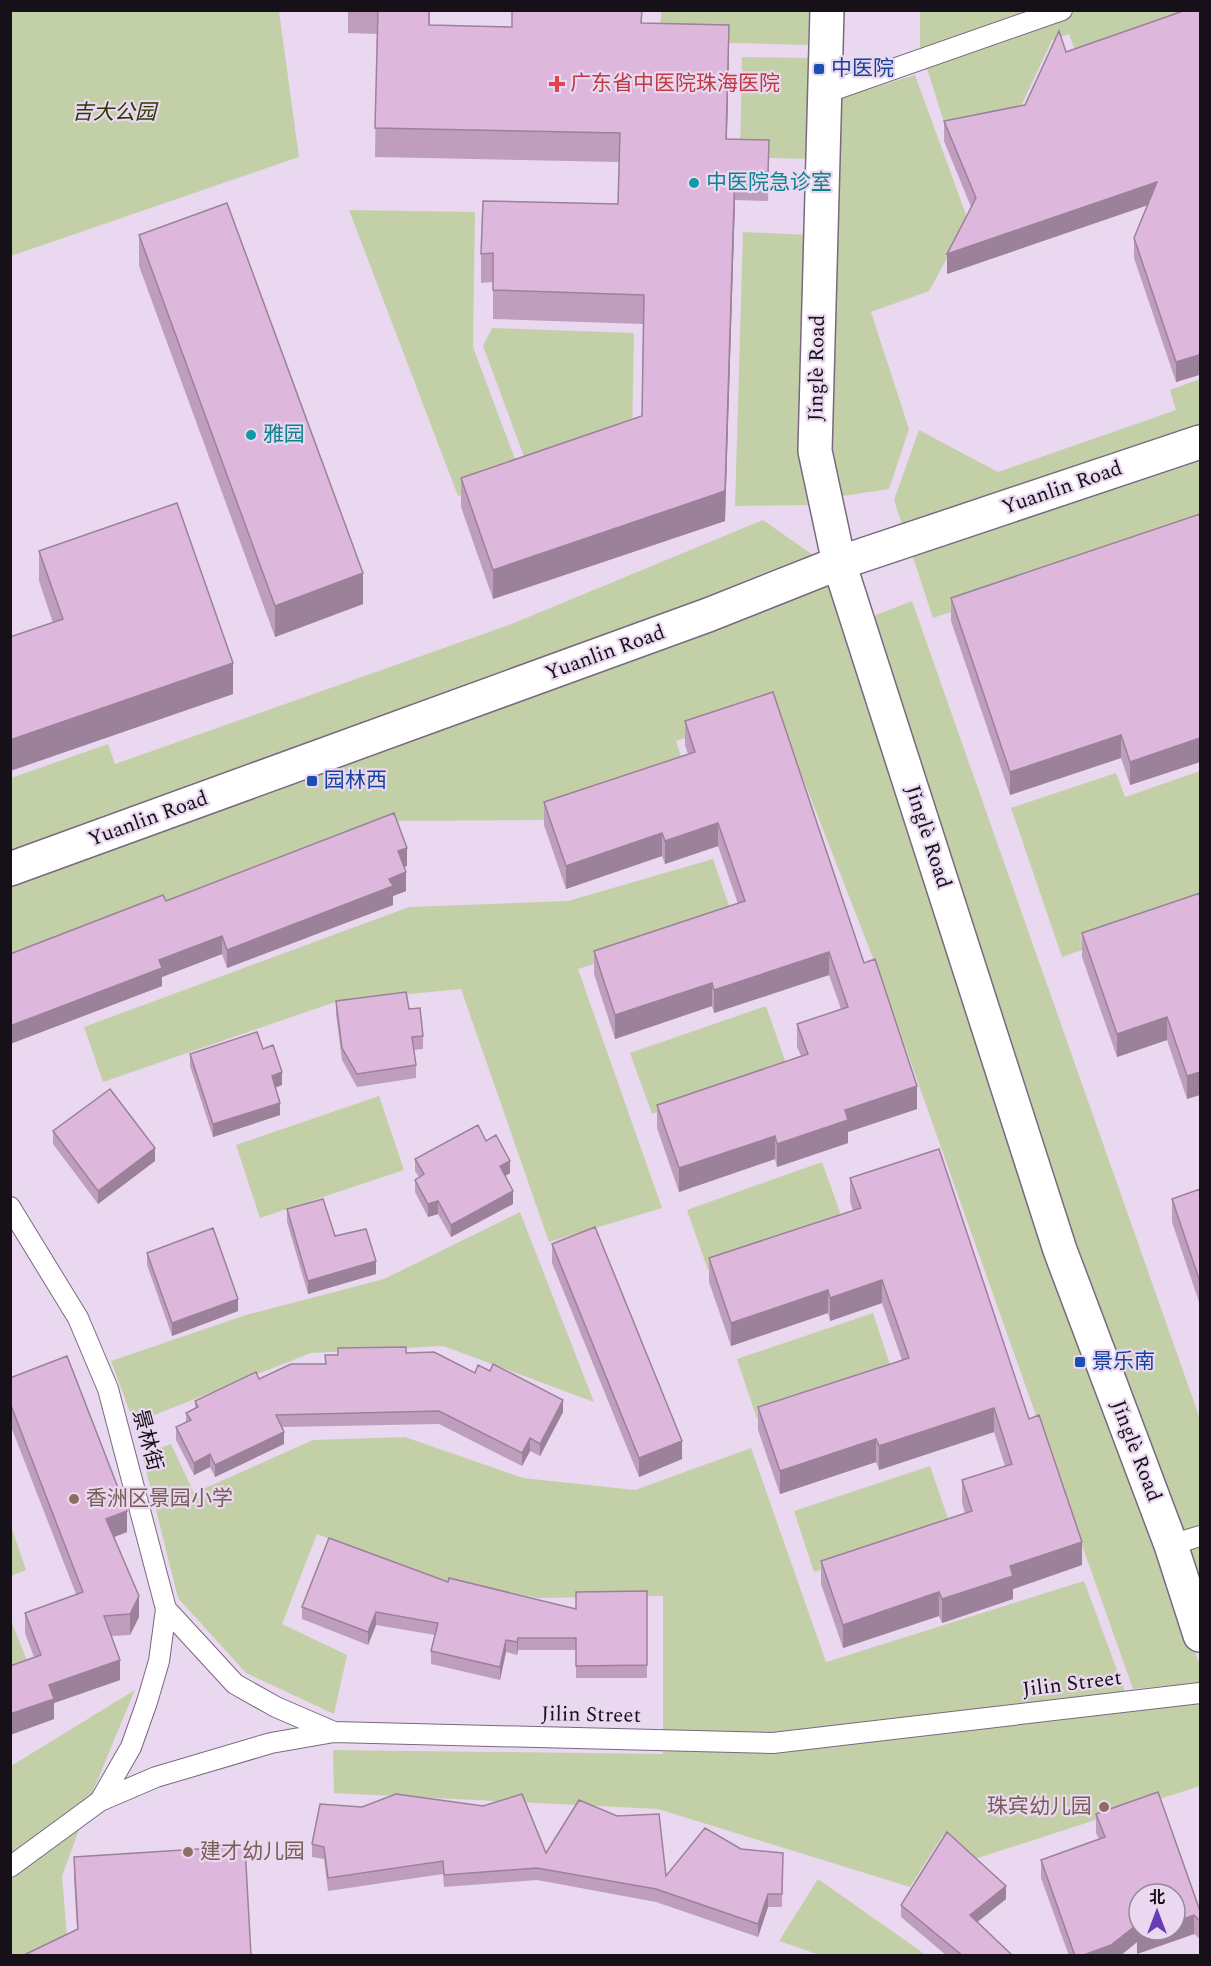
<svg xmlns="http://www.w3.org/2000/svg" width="1211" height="1966" font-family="Spectral,'Noto Sans SC',serif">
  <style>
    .green { fill: #c3d0a7 }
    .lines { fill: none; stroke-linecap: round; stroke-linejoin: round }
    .service-casing { stroke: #79697e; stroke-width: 22 }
    .minor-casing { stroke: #79697e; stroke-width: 36 }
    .service { stroke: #fff; stroke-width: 20 }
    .minor { stroke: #fff; stroke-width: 33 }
    .wall { fill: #bf9ebd }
    .shaded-wall { fill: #9b819a }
    .building { fill: #deb8dc; stroke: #9b819a; stroke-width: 1.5 }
    .transit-dot { fill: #1a4fb4; stroke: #ead8f0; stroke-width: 2 }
    .health-dot { fill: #e0444e; stroke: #ead8f0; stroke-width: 2 }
    .culture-dot { fill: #0f9aa8; stroke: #ead8f0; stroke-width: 2 }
    .education-dot { fill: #8d6e63; stroke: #ead8f0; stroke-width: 2 }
    .labels { text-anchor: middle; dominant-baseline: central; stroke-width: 4.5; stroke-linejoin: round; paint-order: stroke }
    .transit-label { font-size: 21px; fill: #164399; stroke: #ead8f0; text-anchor: start }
    .health-label { font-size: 21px; fill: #be3a42; stroke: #ead8f0; text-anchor: start }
    .park-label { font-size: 21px; font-style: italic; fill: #2d3801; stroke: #ead8f0 }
    .culture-label { font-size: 21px; fill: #0d838f; stroke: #ead8f0; text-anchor: start }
    .street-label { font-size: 21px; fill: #161018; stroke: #ead8f0 }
    .education-label { font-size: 21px; fill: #785e54; stroke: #ead8f0; text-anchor: start }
  </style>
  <rect width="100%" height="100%" fill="#ead8f0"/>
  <path class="green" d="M10 11H279L299 157 11 256Z
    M661 11H809L808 45 660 41Z
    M920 11H1200L1078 59 1069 34 1052 40 1017 115 946 129 920 46Z
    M742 57 812 58 809 159 740 157Z
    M915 75 968 220 929 291 871 312 909 429 889 489 836 497 823 439 834 100Z
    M349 210 475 212 473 347 521 475 458 496Z
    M743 232 810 235 812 505 735 506Z
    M492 328 634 333 632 437 529 470 483 346Z
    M1200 379V529L933 618 894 500 919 430 998 472 1176 410 1170 390Z
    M763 520 837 572 1200 1666V1683L1133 1689 882 981 776 709 676 741 686 771 542 820 397 821 11 962V778L108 744 115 764 509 625Z
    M912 601 1200 1419V1592L1073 1251 868 618Z
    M1200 771V909L1062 957 1011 808 1116 773 1125 797Z
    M713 859 734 920 578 969 662 1208 549 1242 461 989 338 1001 103 1082 84 1027 409 907 568 901Z
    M766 1006 787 1066 652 1114 630 1053Z
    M379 1096 404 1170 260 1218 236 1145Z
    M822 1162 844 1223 708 1270 687 1210Z
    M520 1212 594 1402 443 1346 311 1353 134 1423 111 1361 246 1315 384 1279Z
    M873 1313 893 1374 757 1419 737 1359Z
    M405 1437 523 1478 635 1490 751 1448 826 1662 1084 1581 1132 1710 1200 1701V1786L972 1860 943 1835 910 1887 658 1809 334 1793 333 1750 663 1754V1596L538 1598 421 1576 317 1534 282 1624 347 1655 334 1714 246 1673 178 1598 142 1454 171 1444 194 1493 313 1440Z
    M930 1466 951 1527 814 1572 794 1511Z
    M11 1526 26 1570 11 1576H10Z
    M10 1618 30 1668 10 1675Z
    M135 1690 95 1786 62 1876 68 1949 50 1955 11 1956V1766Z
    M818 1879 926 1955H820L779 1941Z"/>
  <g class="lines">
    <defs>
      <path id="service" d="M825 93 1062 10
        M10 1207 78 1318 108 1389 166 1609 159 1661 147 1702 131 1747 100 1801
        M1171 1545 1200 1536
        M166 1609 235 1684 276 1707 334 1732
        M10 1867 100 1801 156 1777 271 1743 334 1732 773 1743 1200 1693"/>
      <path id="minor" d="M827 10 815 451 839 563 1060 1250 1171 1545 1200 1635
        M10 869 708 615 839 563 1200 442"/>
    </defs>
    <use href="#service" class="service-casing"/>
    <use href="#minor" class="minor-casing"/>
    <use href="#service" class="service"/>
    <use href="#minor" class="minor"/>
  </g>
  <path class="wall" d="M348 10H430V25L512 27 642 10V23L729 54 727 139 769 169 768 201 735 200 725 521 493 599 461 507V478L642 416 643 324 493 319V282L481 283V254L618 204 619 162 375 157 377 34 348 33Z
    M1186 10 1199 375 1176 382 1134 258V238L1147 205 947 274 971 207 944 141V121L1025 105 1066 52Z
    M139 235 363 604 275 637 139 266Z
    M1200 514V762L1130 785 1121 758 1010 795 951 621V598Z
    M39 551 233 694 10 771V637L53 623 39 581Z
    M685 721 864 963 917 1109 848 1132V1143L777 1167 775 1159 679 1192 657 1128V1105L801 1056 797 1047V1024L841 1009 829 975 714 1013 712 1006 615 1039 594 974V951L738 904 718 846 665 864 662 856 566 889 544 825V802L688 754 685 745Z
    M407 866 404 867 406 891 393 896V905L227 968 222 954 162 977V986L10 1044V954L166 901Z
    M1200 893 1187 1099 1167 1040 1117 1057 1082 957V933Z
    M336 1001 409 1009 423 1036V1049L414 1050 416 1065V1078L357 1087 342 1060 336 1014Z
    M190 1054 282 1085 275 1087 280 1115 213 1137 190 1066Z
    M53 1131 155 1161 98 1204 53 1144Z
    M486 1141 510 1173 505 1176 513 1204 451 1237 438 1214 428 1217 415 1192V1180L419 1177 415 1171V1159Z
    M850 1178 1029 1419 1082 1565 1013 1589V1599L942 1623 939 1616 843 1648 821 1584V1561L965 1513 962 1503V1480L1005 1466 994 1432 879 1470 876 1462 780 1494 758 1430V1407L902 1360 882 1303 830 1321 828 1313 731 1346 709 1282V1258L853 1211 850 1201Z
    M1200 1189V1305L1172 1222V1199Z
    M287 1209 335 1236 376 1274 308 1294 287 1222Z
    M552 1244 682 1459 639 1477 552 1263Z
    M147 1253 238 1311 172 1336 147 1265Z
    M406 1353 475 1373 563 1412 540 1456 530 1451 522 1466 439 1424 282 1427 284 1444 215 1477 210 1467 194 1475 176 1440V1427L186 1422V1413L195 1408V1401L325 1364V1355Z
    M10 1378 127 1532 114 1537 139 1617 130 1635 112 1636 120 1680 54 1703V1719L10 1735V1666L34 1657 25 1633V1613L76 1594 10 1424Z
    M448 1582 576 1609 647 1591V1678H576V1650H518L517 1655 506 1652 500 1680 431 1664V1651L435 1635 376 1625 368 1645 302 1619V1607Z
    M1096 1814 1200 1911V1939L1194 1934 1137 1954V1942L1120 1956H1069L1041 1878V1860L1099 1839 1096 1833Z
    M312 1844 546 1853 666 1876 741 1849 783 1853 782 1907H768L758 1937 656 1902 537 1880 444 1887 443 1874 328 1891 324 1859 312 1857Z
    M74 1857 251 1956 77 1930 74 1880Z
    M1006 1899 977 1922 1013 1956H947L901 1917V1905Z"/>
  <path class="shaded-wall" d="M729 25V54L726 168V139Z
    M735 171V200L725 521 493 599V570L725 491Z
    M1157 182V202L947 274V254Z
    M1200 352V372L1199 375 1176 382V362Z
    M363 573V604L275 637V606Z
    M233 663V694L10 771V740Z
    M1121 735V758L1010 795V772Z
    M1200 738V762L1130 785V762Z
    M718 823V846L665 864V841Z
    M662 833V856L566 889V866Z
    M407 848V866L398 869V851Z
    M406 872V891L393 896V905L227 968V950L389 879Z
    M222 936V954L162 977V986L10 1044V1026L159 960Z
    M829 952V975L714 1013V990Z
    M712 983V1006L615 1039V1015Z
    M1167 1017V1040L1117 1057V1034Z
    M282 1072V1085L272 1089V1076Z
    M1200 1072V1095L1187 1099V1076Z
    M917 1086V1109L848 1132V1143L777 1167V1144L845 1110Z
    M280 1103V1115L213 1137V1124Z
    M775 1136V1159L679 1192V1168Z
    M155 1148V1161L98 1204V1191Z
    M510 1161V1173L500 1179V1166Z
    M513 1191V1204L451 1237V1225Z
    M438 1201V1214L428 1217V1204Z
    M376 1261V1274L308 1294V1281Z
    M882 1280V1303L830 1321V1298Z
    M828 1290V1313L731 1346V1323Z
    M238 1299V1311L172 1336V1323Z
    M563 1400V1412L540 1456V1444Z
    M994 1408V1432L879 1470V1446Z
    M284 1432V1444L215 1477V1465Z
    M530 1438V1451L522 1466V1453Z
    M876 1439V1462L780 1494V1471Z
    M682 1441V1459L639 1477V1458Z
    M210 1454V1467L194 1475V1463Z
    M127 1511V1532L106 1540V1519Z
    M1082 1542V1565L1013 1589V1599L942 1623V1599L1010 1566Z
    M939 1592V1616L843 1648V1625Z
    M139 1596V1617L130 1635V1614Z
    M376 1612V1625L368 1645V1632Z
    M518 1638V1650L517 1655V1642Z
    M506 1640V1652L500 1680V1667Z
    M120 1660V1680L54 1703V1719L10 1735V1714L49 1685Z
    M1006 1886V1899L970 1928V1915Z
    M768 1894V1907L758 1937V1924Z
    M1194 1915V1934L1137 1954V1942L1120 1956H1081L1139 1923V1930H1175V1922Z"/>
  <path class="building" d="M378 10H429V25L512 27V10H642L641 23 729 25 726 139 769 140 768 172 735 171 725 491 493 570 461 478 642 416 644 295 493 290V253L481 254 483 201 618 204 620 133 375 128Z
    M1186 10H1200V352L1199 355 1176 362 1134 238 1157 182 947 254 976 198 944 121 1025 105 1059 31 1066 52Z
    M227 203 363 573 275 606 139 235Z
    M177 503 233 663 10 740V637L63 619 39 551Z
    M1200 514V738L1130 762 1121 735 1010 772 951 598Z
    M773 692 864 963 875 959 917 1086 845 1110 848 1120 777 1144 775 1136 679 1168 657 1105 808 1054 797 1024 848 1007 829 952 714 990 712 983 615 1015 594 951 745 901 718 823 665 841 662 833 566 866 544 802 695 752 685 721Z
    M394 813 407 848 398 851 406 872 389 879 393 886 227 950 222 936 159 960 162 968 10 1026V954L163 895 166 901Z
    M1200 893V1072L1187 1076 1167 1017 1117 1034 1082 933Z
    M406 992 409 1009 420 1008 423 1036 412 1037 416 1065 357 1074 342 1048 336 1001Z
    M257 1032 263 1049 273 1045 282 1072 272 1076 280 1103 213 1124 190 1054Z
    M110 1089 155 1148 98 1191 53 1131Z
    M478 1125 486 1141 496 1135 510 1161 500 1166 513 1191 451 1225 438 1201 428 1204 415 1180 424 1174 415 1159Z
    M939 1149 1029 1419 1039 1415 1082 1542 1010 1566 1013 1576 942 1599 939 1592 843 1625 821 1561 972 1511 962 1480 1012 1464 994 1408 879 1446 876 1439 780 1471 758 1407 909 1358 882 1280 830 1298 828 1290 731 1323 709 1258 861 1208 850 1178Z
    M1200 1189V1282L1172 1199Z
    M323 1199 335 1236 366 1229 376 1261 308 1281 287 1209Z
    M595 1227 682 1441 639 1458 552 1244Z
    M213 1228 238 1299 172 1323 147 1253Z
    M406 1347V1353L434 1352 475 1373 478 1365 490 1371 493 1364 563 1400 540 1444 530 1438 522 1453 439 1411 276 1415 284 1432 215 1465 210 1454 194 1463 176 1427 191 1420 186 1413 198 1407 195 1401 256 1372 259 1379 291 1364H326L325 1355H338V1348Z
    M67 1356 127 1511 106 1519 139 1596 130 1614 104 1616 120 1660 49 1685 54 1699 10 1714V1666L41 1655 25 1613 83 1592 10 1403V1378Z
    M329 1538 448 1582 449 1578 576 1609V1592L647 1591V1665L576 1666V1638H518L517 1642 506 1640 500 1667 431 1651 438 1623 376 1612 368 1632 302 1607Z
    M1158 1792 1200 1911V1921L1194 1915 1175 1922V1894H1139V1923L1111 1945 1081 1956H1075L1041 1860 1105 1837 1096 1814Z
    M396 1794 483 1806 522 1794 546 1853 579 1800 617 1816 659 1814 666 1876 705 1828 741 1849 783 1853 782 1894H768L758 1924 656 1889 537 1868 444 1875 443 1861 328 1878 324 1847 312 1844 320 1804 362 1807Z
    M947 1832 1006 1886 970 1915 1013 1956H963L901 1905Z
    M245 1846 251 1956H22L78 1929 74 1857Z
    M1140 1930H1153L1137 1936Z"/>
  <g class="transit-dot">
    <rect x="813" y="63" width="12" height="12" rx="3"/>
    <rect x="306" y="775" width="12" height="12" rx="3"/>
    <rect x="1074" y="1356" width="12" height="12" rx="3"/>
  </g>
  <path class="health-dot" d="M554 75h6v6h6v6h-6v6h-6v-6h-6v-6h6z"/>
  <g class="culture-dot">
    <circle cx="694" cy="183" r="6"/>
    <circle cx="251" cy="435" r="6"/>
  </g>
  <g class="education-dot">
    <circle cx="74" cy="1499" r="6"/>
    <circle cx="1104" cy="1807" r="6"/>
    <circle cx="188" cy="1852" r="6"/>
  </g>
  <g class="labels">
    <g class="transit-label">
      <text x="831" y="69">中医院</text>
      <text x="324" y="781">园林西</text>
      <text x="1092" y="1362">景乐南</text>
    </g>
    <g class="health-label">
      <text x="570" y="84">广东省中医院珠海医院</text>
    </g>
    <g class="park-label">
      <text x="114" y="113">吉大公园</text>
    </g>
    <g class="culture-label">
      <text x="706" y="183">中医院急诊室</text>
      <text x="263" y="435">雅园</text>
    </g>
    <g class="street-label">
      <text transform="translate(817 368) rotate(-89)">Jǐnglè Road</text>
      <text transform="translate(1062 488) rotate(-19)">Yuanlin Road</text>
      <text transform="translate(605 653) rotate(-20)">Yuanlin Road</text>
      <text transform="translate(148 819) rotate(-20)">Yuanlin Road</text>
      <text transform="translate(928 837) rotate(72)">Jǐnglè Road</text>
      <text transform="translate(147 1440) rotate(75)">景林街</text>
      <text transform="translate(1136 1451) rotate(69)">Jǐnglè Road</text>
      <text transform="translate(1072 1684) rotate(-7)">Jilin Street</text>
      <text transform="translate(591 1715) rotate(1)">Jilin Street</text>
    </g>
    <g class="education-label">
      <text x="86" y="1499">香洲区景园小学</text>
      <text x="1092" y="1807" text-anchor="end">珠宾幼儿园</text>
      <text x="200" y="1852">建才幼儿园</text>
    </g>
  </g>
  <rect width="1211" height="1966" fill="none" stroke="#161018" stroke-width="24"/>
  <g transform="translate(1157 1912)"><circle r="28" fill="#ead8f0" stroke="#95889a" stroke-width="1.5"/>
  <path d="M0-4.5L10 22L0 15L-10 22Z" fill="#673cb4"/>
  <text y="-9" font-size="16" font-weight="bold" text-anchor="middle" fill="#161018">北</text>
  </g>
</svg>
